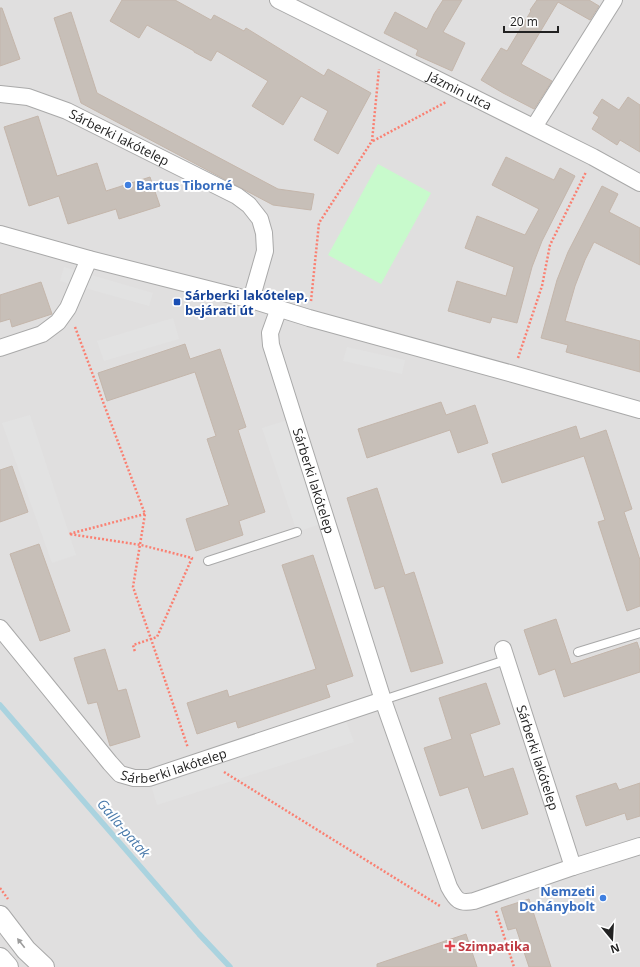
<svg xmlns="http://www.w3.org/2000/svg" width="640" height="967" font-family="'Open Sans',sans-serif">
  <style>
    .residential { fill: #e0dfdf }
    .park { fill: #c8facc }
    .parking { fill: #e2e2e2 }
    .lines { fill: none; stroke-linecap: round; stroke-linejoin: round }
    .stream { stroke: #aad3df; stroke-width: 5.5 }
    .building { fill: #c7bfb8; stroke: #c4b6ab }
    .service-casing { stroke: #a9a9a9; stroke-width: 10 }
    .minor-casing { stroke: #a9a9a9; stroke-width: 18 }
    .tertiary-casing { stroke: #a9a9a9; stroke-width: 22 }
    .path { stroke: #fa8072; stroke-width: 2.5; stroke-dasharray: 2 2; stroke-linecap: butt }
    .service { stroke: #fff; stroke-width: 8 }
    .minor { stroke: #fff; stroke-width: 16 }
    .tertiary { stroke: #fff; stroke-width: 20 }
    .oneway { fill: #9c9c9c }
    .shop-dot { fill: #3f7fe0; stroke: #fff; stroke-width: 1.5 }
    .transit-dot { fill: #1a4fb4; stroke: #fff; stroke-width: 1.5 }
    .health-dot { fill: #e0444e; stroke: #fff; stroke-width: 1.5 }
    .labels { text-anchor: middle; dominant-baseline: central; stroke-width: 4; stroke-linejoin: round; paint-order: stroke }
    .street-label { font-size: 13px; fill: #222; stroke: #fff }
    .shop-label { font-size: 13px; font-weight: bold; fill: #366cbe; stroke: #fff; text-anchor: start }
    .transit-label { font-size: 13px; font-weight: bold; fill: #164399; stroke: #fff; text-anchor: start }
    .health-label { font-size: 13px; font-weight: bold; fill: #be3a42; stroke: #fff; text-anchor: start }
    .water-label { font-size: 14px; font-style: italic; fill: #4a7aab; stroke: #fff }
  </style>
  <rect width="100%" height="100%" fill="#f2efe9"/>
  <path class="residential" d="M0 0H640V967H0Z"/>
  <path class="park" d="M378 164 431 193 381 284 328 255Z"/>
  <path class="parking" d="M64 267 153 293 149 306 60 281Z
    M173 318 179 339 104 361 97 341Z
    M347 347 405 360 402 374 343 361Z
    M30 415 76 555 52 563 2 423Z
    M294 418 327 522 297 532 262 428Z
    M343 713 354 742 157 805 149 778Z"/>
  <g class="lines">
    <path class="stream" d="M0 705 199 934 230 967"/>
  </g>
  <path class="building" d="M122 0H175L211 20 214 15 244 31 246 28 324 76 328 69 371 93 338 154 314 140 328 111 301 96 283 125 252 106 268 81 217 51 211 61 194 52V51L147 25 139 38 110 21Z
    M443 0H462L443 32 465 43 452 71 416 55 418 50 384 33 395 12 427 29 434 14Z
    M537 0H589L599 6 590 20 558 2 521 64 552 81 534 109 503 93 481 80 501 48 507 51 531 11 530 10Z
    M0 8H2L20 59 0 66Z
    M71 12 97 93 278 189 314 194 311 210 273 205 81 103 54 18Z
    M628 97 640 105V152L620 140 617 145 592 129 599 117 593 113 602 99 619 110Z
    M38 116 57 176 97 163 106 191 150 177 160 206 119 219 116 209 68 224 59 196 29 206 4 127Z
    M506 157 554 180 560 168 575 176 542 241 532 267 517 323 492 317 490 323 448 311 457 281 506 296 514 267 465 248 477 216 525 235 539 209 492 185Z
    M602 186 618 194 609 212 640 228V265L594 242 585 260 575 286 565 321 640 341V372L566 352 568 345 541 338 557 280 568 252Z
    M41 282 52 314 12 327 10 319 0 322V295Z
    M185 344 190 359 220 349 246 427 238 430 265 512 239 521 243 535 196 551 186 519 229 505 207 439 216 436 195 372 107 401 98 373Z
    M441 402 446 415 475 405 488 443 458 453 450 430 367 458 358 429Z
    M576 426 580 439 606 430 632 509 624 512 640 560V606L627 611 598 522 605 520 584 456 502 483 492 454Z
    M12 466 28 512 0 522V470Z
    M377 488 405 575 414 572 443 663 411 672 384 586 375 589 347 498Z
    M39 544 70 631 40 641 10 554Z
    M313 555 353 676 326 685 330 697 238 728 236 721 197 734 187 703 227 690 229 697 316 669 282 565Z
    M556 619 571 664 637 642 640 651V672L564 697 555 669 539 675 524 630Z
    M105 649 118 691 126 689 140 737 110 746 97 702 88 704 74 658Z
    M486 683 500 724 470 734 484 777 513 768 528 814 482 829 468 787 440 796 424 748 452 739 439 698Z
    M616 783 619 790 640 783V816L627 820 625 813 586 826 576 796Z
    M529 899 551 967H529L516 928 508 930 501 908Z
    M466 934 477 967H377V964Z"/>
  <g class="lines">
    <defs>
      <path id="service" d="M208 561 297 532
        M578 652 640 633
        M383 700 506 660"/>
      <g id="minor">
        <path id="s1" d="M278 0 593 157 640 183"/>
        <path id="s2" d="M0 94 28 97 67 111 237 196 249 205 260 219 264 233 265 251 251 300"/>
        <path d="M534 127 614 0"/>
        <path d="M0 234 89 259 251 300 309 318 513 374 640 410"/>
        <path id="s3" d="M279 308 270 333 271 345 383 700 449 887C456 900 459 904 474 901L573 867 640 846"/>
        <path d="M0 348 42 334 58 322 68 308 89 259"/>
        <path id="s4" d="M0 628 110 763 120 774 134 778H149L383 700"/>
        <path id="s5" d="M503 649 573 867"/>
      </g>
      <path id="tertiary" d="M0 916 26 950 44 967
        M0 958 8 967"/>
    </defs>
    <use href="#service" class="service-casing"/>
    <use href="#minor" class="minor-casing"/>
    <use href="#tertiary" class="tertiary-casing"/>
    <path class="path" d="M373 141 446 102
      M311 301 319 223 372 141 379 69
      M75 327 145 514 133 587 151 639 133 645 135 652
      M518 358 542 286 550 245 586 172
      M145 514 69 534 141 545 192 558 157 637 151 639 188 748
      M224 772 440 906
      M0 888 8 899
      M496 911 514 967"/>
    <use href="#service" class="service"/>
    <use href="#minor" class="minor"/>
    <use href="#tertiary" class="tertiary"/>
  </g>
  <defs><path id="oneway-solid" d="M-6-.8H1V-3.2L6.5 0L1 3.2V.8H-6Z"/></defs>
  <use class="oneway" href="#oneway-solid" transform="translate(21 943) rotate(-128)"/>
  <g class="shop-dot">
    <circle cx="128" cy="185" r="4"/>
    <circle cx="603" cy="898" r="4"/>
  </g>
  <rect class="transit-dot" x="173" y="298" width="8" height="8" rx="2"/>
  <path class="health-dot" d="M448 940h4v4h4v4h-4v4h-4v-4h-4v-4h4z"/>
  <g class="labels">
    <g class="street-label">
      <text stroke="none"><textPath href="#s1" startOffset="203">Jázmin utca</textPath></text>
      <text stroke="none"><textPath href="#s2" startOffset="128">Sárberki lakótelep</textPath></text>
      <text stroke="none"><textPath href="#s3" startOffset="181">Sárberki lakótelep</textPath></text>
      <text stroke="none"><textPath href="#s5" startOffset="114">Sárberki lakótelep</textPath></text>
      <text stroke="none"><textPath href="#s4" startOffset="245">Sárberki lakótelep</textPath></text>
    </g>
    <g class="shop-label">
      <text x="136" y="185">Bartus Tiborné</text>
      <text x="595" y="891" text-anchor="end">Nemzeti<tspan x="595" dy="15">Dohánybolt</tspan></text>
    </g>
    <g class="transit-label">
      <text x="185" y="295">Sárberki lakótelep,<tspan x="185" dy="15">bejárati út</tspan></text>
    </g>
    <g class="health-label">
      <text x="458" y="946">Szimpatika</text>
    </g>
    <g class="water-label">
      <text transform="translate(124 828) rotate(49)">Galla-patak</text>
    </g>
  </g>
  <g transform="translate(612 939) rotate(162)" stroke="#ffffff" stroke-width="3" paint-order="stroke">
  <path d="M0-3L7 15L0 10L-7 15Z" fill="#222222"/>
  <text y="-6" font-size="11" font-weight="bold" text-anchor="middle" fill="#222222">N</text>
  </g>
  <path d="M504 26v6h54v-6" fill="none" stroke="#222222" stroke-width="2"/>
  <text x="510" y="26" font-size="12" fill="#222222" stroke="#ffffff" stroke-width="3" paint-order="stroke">20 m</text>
</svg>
